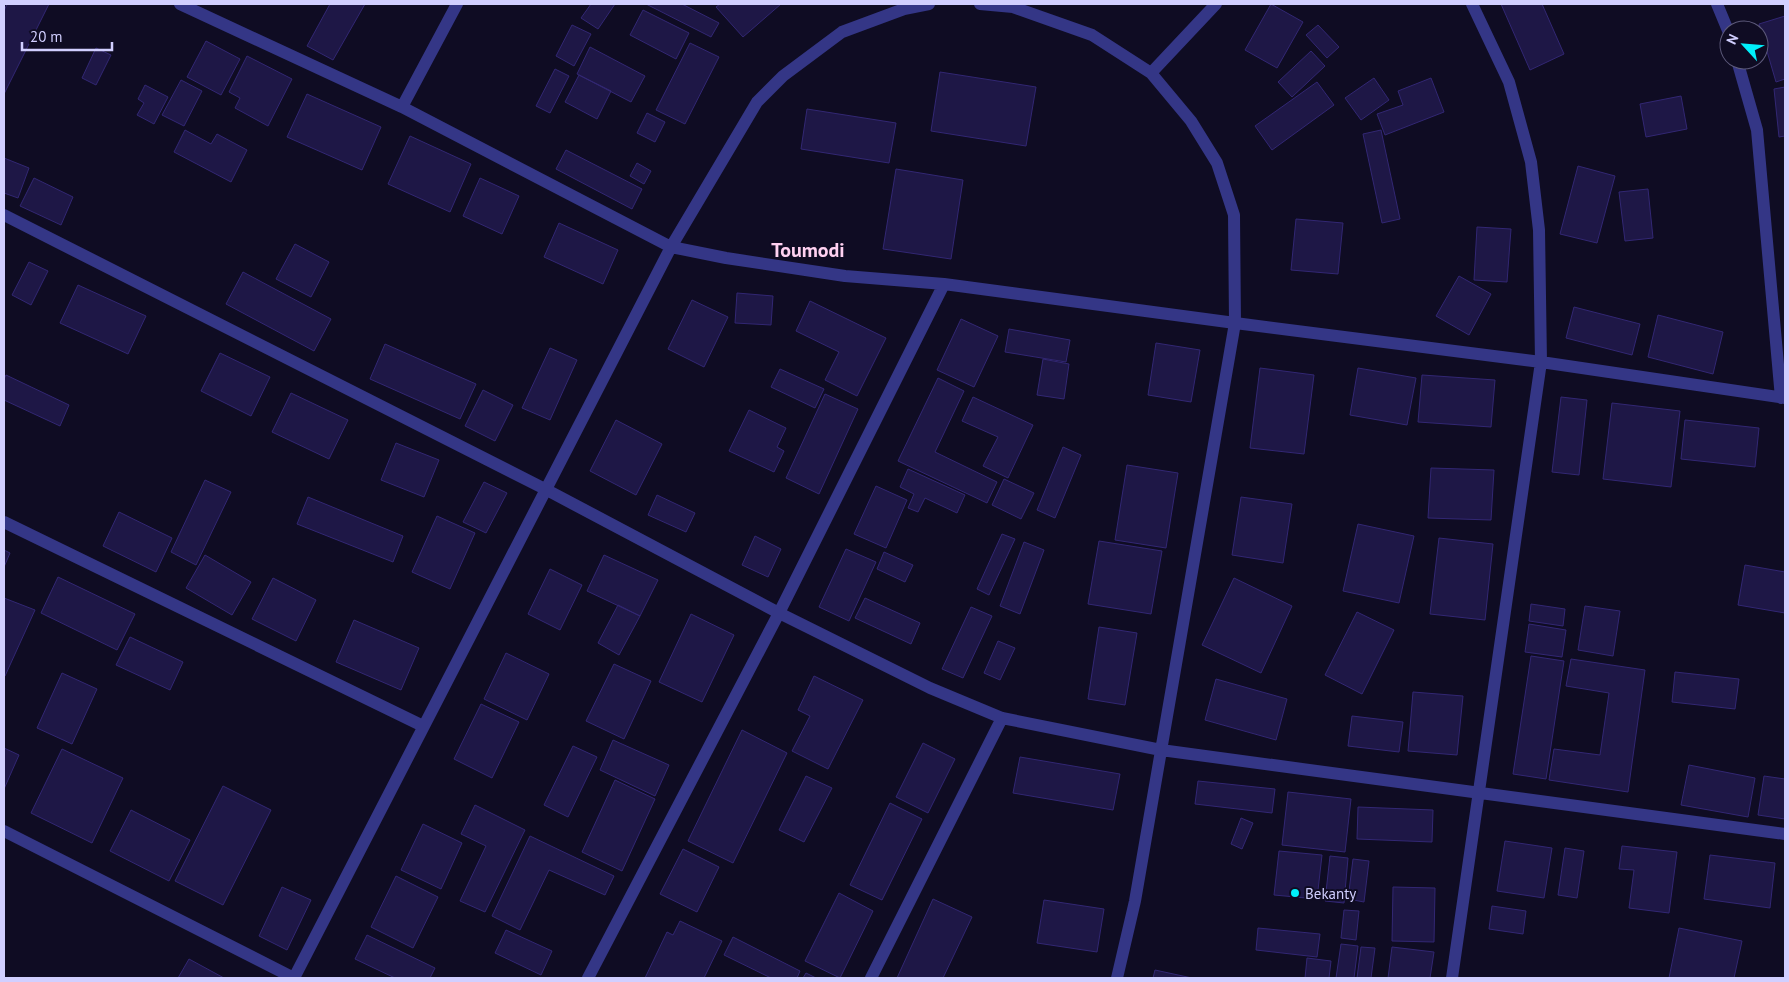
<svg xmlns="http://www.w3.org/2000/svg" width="1789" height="982" font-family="'PT Sans',sans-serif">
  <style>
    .building { fill: #1e1746; stroke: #322773 }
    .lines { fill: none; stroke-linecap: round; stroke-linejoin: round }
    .minor { stroke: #343686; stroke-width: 12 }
    .poi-dot { fill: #00f0fa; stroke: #0f0c23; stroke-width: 2 }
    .labels { text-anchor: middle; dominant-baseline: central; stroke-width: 4; stroke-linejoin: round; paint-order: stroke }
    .poi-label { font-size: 15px; fill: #d1cfff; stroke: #0f0c23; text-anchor: start }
    .district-label { font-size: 20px; font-weight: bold; fill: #ffd1f1; stroke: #0f0c23 }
  </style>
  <rect width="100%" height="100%" fill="#0f0c23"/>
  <path class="building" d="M7 4H49L4 94V11Z
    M330 4H365L333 60 307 46Z
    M591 4H615L598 29 581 18Z
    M646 4H682L719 23 711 37Z
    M720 4H781L743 37 716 7Z
    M1271 4 1303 22 1277 68 1245 50Z
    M1501 4H1542L1564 54 1530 70Z
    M643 10 689 33 676 59 630 35Z
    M1785 16V79L1776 82 1759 24Z
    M572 25 591 34 574 66 556 56Z
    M1318 25 1339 47 1327 58 1306 35Z
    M206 41 240 59 221 95 187 77Z
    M690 43 719 57 685 124 656 110Z
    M590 47 645 76 631 102 577 74Z
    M96 48 111 55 96 85 82 78Z
    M1311 51 1325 66 1292 97 1278 82Z
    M247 56 292 79 268 126 235 108 240 98 229 92Z
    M555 69 569 76 550 113 536 106Z
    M940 72 1036 87 1026 146 931 131Z
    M579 75 611 91 597 119 565 102Z
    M1374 78 1389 100 1361 120 1345 98Z
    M1431 78 1444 112 1385 135 1377 114 1403 105 1398 91Z
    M181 80 202 91 184 126 162 115Z
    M1317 82 1334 105 1272 150 1255 126Z
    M145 85 168 97 154 124 137 115 144 103 138 99Z
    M1785 87V136L1779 137 1774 89Z
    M307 94 381 127 362 170 287 137Z
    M1681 96 1687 129 1646 137 1640 104Z
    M807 109 896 123 889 163 801 149Z
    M647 113 665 122 655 142 637 133Z
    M185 130 211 144 217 134 247 150 231 182 174 152Z
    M1381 130 1400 219 1382 223 1363 134Z
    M410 136 471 164 450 212 388 184Z
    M566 150 642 189 632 209 556 169Z
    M4 158 29 168 18 198 4 193Z
    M637 163 651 171 644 184 630 176Z
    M1578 166 1615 176 1597 243 1560 234Z
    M896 169 963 180 951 259 883 249Z
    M34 178 73 197 61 225 20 206Z
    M480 178 519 196 502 234 463 216Z
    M1648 189 1653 238 1625 241 1619 192Z
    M1296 219 1343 223 1338 274 1291 270Z
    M559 223 618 250 603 284 544 257Z
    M1477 227 1511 229 1507 282 1474 280Z
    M295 244 329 262 311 297 276 279Z
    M29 262 48 271 31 305 12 295Z
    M243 272 331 319 314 351 226 304Z
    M1459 276 1491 294 1469 335 1436 316Z
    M78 285 146 316 128 354 60 323Z
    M737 293 773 296 771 325 735 323Z
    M692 300 728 317 704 367 668 349Z
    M810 301 886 338 857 396 825 380 839 352 796 331Z
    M1574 307 1640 324 1632 355 1566 338Z
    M1658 315 1723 332 1713 374 1648 357Z
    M961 319 998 336 974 387 937 370Z
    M1009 329 1070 340 1066 362 1005 352Z
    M1156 343 1200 350 1191 402 1148 395Z
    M385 344 476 384 460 419 370 379Z
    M550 348 577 360 550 420 522 408Z
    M220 353 270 377 251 416 201 391Z
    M1043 359 1069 364 1064 399 1037 395Z
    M1260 368 1314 375 1304 454 1250 448Z
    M1358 368 1416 378 1407 425 1350 415Z
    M780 369 824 389 815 408 771 387Z
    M6 375 69 405 60 426 4 400V379Z
    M1422 375 1495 380 1491 427 1418 422Z
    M938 378 964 391 935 452 997 482 987 503 898 461Z
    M483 390 513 405 495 441 465 426Z
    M291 393 348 420 329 459 272 432Z
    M825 394 858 409 819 494 786 478Z
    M973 397 1033 425 1008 478 983 466 998 437 962 421Z
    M1561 397 1587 400 1579 475 1552 472Z
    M1612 403 1680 411 1671 487 1603 479Z
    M749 410 786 428 777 447 784 451 774 472 729 451Z
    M616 420 662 444 636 495 590 471Z
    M1685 420 1759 428 1755 467 1681 459Z
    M396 443 439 460 424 497 381 480Z
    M1063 447 1081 455 1055 518 1037 510Z
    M1127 465 1178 473 1166 548 1115 540Z
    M1431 468 1494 470 1491 520 1428 518Z
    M908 469 965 495 957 513 925 498 918 512 908 508 914 494 900 487Z
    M1004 479 1034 493 1021 519 992 505Z
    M205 480 231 492 196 565 171 552Z
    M484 482 507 493 486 533 463 522Z
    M876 486 907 500 886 548 854 534Z
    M657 495 695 513 686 532 648 515Z
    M308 497 403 536 393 562 297 524Z
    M1241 497 1292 504 1283 563 1232 555Z
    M119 512 172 538 156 572 103 546Z
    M437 516 475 533 450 589 412 572Z
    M1358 524 1414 536 1399 603 1343 591Z
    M1002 534 1015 539 989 595 977 589Z
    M755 536 781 549 768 577 742 565Z
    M1439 538 1493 544 1485 620 1430 614Z
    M1099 541 1162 551 1151 614 1088 604Z
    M1024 542 1044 550 1020 614 1000 606Z
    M846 549 876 562 849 621 819 607Z
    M4 550 10 553 4 567Z
    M884 552 913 565 905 582 877 569Z
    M205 555 251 582 232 615 186 588Z
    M604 555 658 580 640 616 587 591Z
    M1745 565 1785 572V613L1738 605Z
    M550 569 582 585 560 630 528 614Z
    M58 577 135 614 117 650 41 613Z
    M273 578 316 600 296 641 252 619Z
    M1234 578 1292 606 1261 673 1202 645Z
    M4 598 35 610 5 676H4Z
    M865 598 920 623 911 644 855 618Z
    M1531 604 1565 609 1563 626 1529 621Z
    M618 605 640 616 619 655 598 643Z
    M1585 606 1620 611 1613 656 1578 650Z
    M971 607 992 616 963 678 942 669Z
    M1357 612 1394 630 1362 694 1325 675Z
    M691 614 734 635 702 702 659 682Z
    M354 620 419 648 401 690 336 662Z
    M1529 624 1566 630 1562 657 1525 652Z
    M1099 627 1137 633 1125 705 1088 699Z
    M130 637 183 662 170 690 116 665Z
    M998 641 1015 648 1000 680 984 673Z
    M506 653 549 674 527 720 484 699Z
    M1531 656 1564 661 1546 779 1513 774Z
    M1571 659 1645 670 1628 792 1549 780 1554 749 1600 755 1609 693 1566 686Z
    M614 664 651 681 624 739 586 721Z
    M1675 672 1739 679 1735 709 1672 702Z
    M62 673 97 689 72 744 37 728Z
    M814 676 863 700 828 769 792 751 810 716 798 710Z
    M1216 679 1287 699 1276 740 1205 720Z
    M1413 692 1463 696 1457 755 1408 751Z
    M481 704 519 722 492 778 454 759Z
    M1352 716 1403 722 1399 752 1348 746Z
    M742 730 787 753 733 863 688 841Z
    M613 740 669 765 655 796 600 770Z
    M923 743 955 759 928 813 896 797Z
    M573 746 597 757 568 817 544 805Z
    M4 748 19 755 4 789Z
    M62 749 123 778 92 843 31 813Z
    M1020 757 1120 774 1113 810 1013 793Z
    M1689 765 1755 778 1748 817 1681 805Z
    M806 776 832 788 804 842 779 830Z
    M1764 776 1785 779V819L1758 815Z
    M615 780 655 799 622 871 582 852Z
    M1198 781 1275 789 1272 813 1195 804Z
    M223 786 271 810 223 905 175 881Z
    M1288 792 1351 799 1345 852 1282 845Z
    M890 803 922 819 882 900 850 885Z
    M475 805 525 830 485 912 460 901 486 846 461 834Z
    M1358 807 1433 810 1432 842 1357 839Z
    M131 810 190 840 169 881 110 851Z
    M1241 818 1253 823 1242 849 1231 844Z
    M423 824 462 843 441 889 401 870Z
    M530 836 614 876 605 895 549 870 520 930 492 916Z
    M1505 841 1552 848 1544 898 1497 891Z
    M1622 846 1677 852 1669 913 1629 908 1634 870 1619 869Z
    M1565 848 1584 851 1577 898 1558 895Z
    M683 849 719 867 697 912 660 894Z
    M1279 851 1322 855 1317 899 1274 895Z
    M1710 855 1775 863 1770 908 1704 899Z
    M1330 856 1348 858 1344 903 1325 901Z
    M1353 859 1369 861 1364 902 1348 899Z
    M396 876 438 897 413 948 371 927Z
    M282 887 311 900 287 950 259 936Z
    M1393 887 1435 888 1434 942 1392 941Z
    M839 893 873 911 840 978 805 961Z
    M933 899 972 917 943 978H897Z
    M1044 900 1104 909 1097 952 1037 943Z
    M1492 906 1526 911 1523 934 1489 929Z
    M1344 910 1359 911 1356 940 1341 938Z
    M680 921 722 941 704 978H645L667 932 673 935Z
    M1258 928 1320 934 1317 957 1256 950Z
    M1679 928 1742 941 1734 978H1669Z
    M506 930 552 951 541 975 495 953Z
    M367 935 435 968 430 978H395L355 959Z
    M733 937 800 971 797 978H771L724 955Z
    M1341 944 1358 946 1354 978H1336Z
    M1361 947 1375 948 1371 978H1357Z
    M1392 947 1434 952 1430 978H1388Z
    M1307 958 1331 961 1329 978H1305Z
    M189 959 224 978H178Z
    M1155 970 1192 978H1153Z
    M806 973 816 978H803Z"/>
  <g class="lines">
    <path class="minor" d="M180 4 402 107 671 247 726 258 845 276 944 284 1235 323 1541 362 1785 398
      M980 4 1013 7 1092 35 1151 73 1191 121 1217 163 1234 215 1235 323 1135 901 1117 978
      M1717 4 1729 33
      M1737 60 1757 130 1781 398
      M1151 73 1216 4
      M402 107 457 4
      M4 215 545 489 779 613 930 688 1002 718 1161 750 1785 834
      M4 522 423 726
      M4 831 294 978
      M294 978 671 247 757 102 783 76 842 32 904 9 929 4
      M588 978 779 613 944 284
      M871 978 1002 718
      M1452 978 1541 362 1539 230 1531 162 1509 82 1472 4"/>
  </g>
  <circle class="poi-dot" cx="1295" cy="893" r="5"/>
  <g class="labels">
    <g class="poi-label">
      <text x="1305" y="893">Bekanty</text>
    </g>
    <g class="district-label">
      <text x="808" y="250">Toumodi</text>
    </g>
  </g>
  <rect width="1789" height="982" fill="none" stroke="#d1cfff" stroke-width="10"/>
  <g transform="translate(1744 45) rotate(296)"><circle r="24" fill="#0f0c23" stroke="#5d5a7b"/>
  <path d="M0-4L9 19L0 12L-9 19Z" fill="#00f0fa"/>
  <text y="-8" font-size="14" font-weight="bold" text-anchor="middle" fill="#d1cfff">N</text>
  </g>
  <path d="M22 42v8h90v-8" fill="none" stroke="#d1cfff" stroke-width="2.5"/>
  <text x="30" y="42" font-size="15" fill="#d1cfff" stroke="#0f0c23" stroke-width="4" paint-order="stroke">20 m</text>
</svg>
